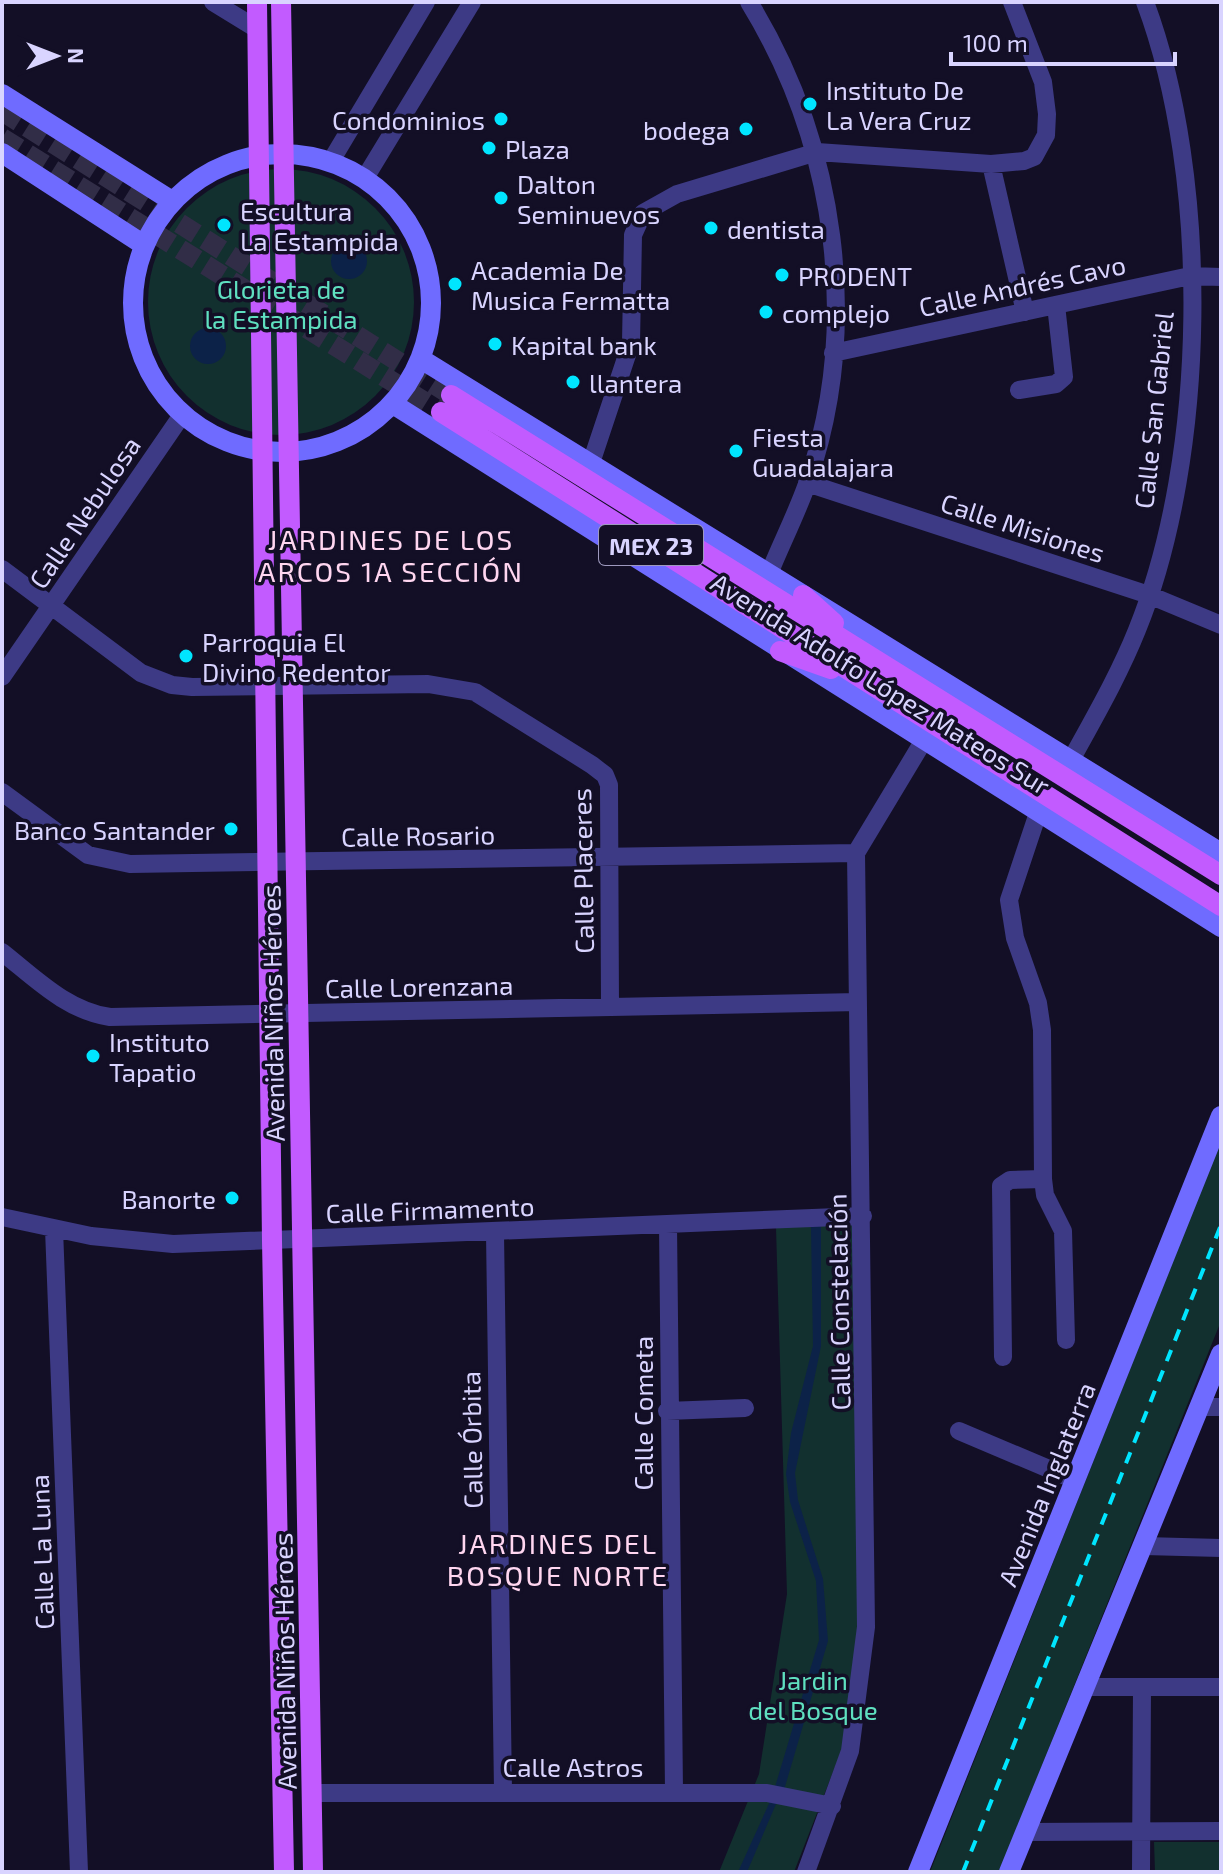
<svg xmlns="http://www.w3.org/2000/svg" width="1223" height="1874" font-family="'Exo 2',sans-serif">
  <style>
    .green { fill: #12302f }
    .water { fill: #0c2248 }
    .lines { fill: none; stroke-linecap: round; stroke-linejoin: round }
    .primary-tunnel { stroke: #312d47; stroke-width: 20; stroke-dasharray: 20 10; stroke-linecap: butt }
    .street { stroke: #3d3a85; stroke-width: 18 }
    .secondary { stroke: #6f6bff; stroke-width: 20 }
    .primary { stroke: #c25bff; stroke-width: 20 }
    .rail { stroke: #00e5ff; stroke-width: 4; stroke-dasharray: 12 10; stroke-linecap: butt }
    .poi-dot { fill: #00e5ff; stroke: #130f26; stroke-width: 3 }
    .labels { text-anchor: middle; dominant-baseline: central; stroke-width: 7; stroke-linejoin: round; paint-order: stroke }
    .shield { fill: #130f26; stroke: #9e99be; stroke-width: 2 }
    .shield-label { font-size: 24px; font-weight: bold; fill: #d9d4ff }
    .poi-label { font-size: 26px; fill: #d9d4ff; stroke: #130f26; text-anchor: start }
    .street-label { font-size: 26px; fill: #d9d4ff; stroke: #130f26 }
    .park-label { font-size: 26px; fill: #5fe0c0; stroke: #130f26 }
    .neighbourhood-label { font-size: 28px; letter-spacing: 2px; fill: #ffd6f0; stroke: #130f26 }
  </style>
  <rect width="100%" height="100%" fill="#130f26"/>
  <path class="green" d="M148 302a133 133 0 1 1 266 0a133 133 0 1 1-266 0Z
    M1221 1140V1321L999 1872H930Z
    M853 1215 858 1641 842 1749 794 1872H719L759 1774 787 1594 776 1228Z
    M1154 1842H1221V1872H1155Z"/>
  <path class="water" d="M331 261a18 18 0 1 1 36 0a18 18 0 1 1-36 0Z
    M190 346a18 18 0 1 1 36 0a18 18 0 1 1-36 0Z
    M821 1225V1346L795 1473 798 1500 823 1579 828 1641 784 1790 775 1787 819 1640 816 1581 790 1502 786 1474 791 1433 813 1346 811 1227Z
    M772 1797H779L747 1872H738Z"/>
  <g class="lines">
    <path class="primary-tunnel" d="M2 111 451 395
      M2 138 441 412"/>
    <path class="street" d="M213 2 257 29
      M749 2C836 144 862 325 807 484 796 515 781 544 769 574
      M331 161 426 2
      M991 164 1025 312
      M365 178 472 2
      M833 353 1190 276 1221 277
      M1019 390 1056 384 1064 377 1056 305
      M591 463 631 343 633 235 643 213 677 194 817 152 991 164 1024 161 1034 157 1046 135 1047 114 1043 82 1012 2
      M807 483 1149 595 1221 625
      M2 569 141 673 172 685 192 687 428 684 475 692 592 765 605 775 609 785 610 1007
      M2 677 182 415
      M1071 760C1094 718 1119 675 1137 630 1208 455 1211 178 1145 2
      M2 792 88 855 130 864 856 853
      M1038 813 1009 900 1015 938 1038 1003 1042 1030 1043 1179 1045 1195 1063 1231 1066 1340
      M2 952C35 978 67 1011 110 1017L858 1002
      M2 1217 91 1236 173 1244 863 1216
      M668 1224 674 1792
      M54 1229 79 1872
      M495 1233 503 1791
      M1003 1357 1001 1186 1010 1180 1043 1179
      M1201 1407H1221
      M667 1411 745 1408
      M959 1431 1075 1480
      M1144 1546 1221 1548
      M1086 1687H1221
      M312 1793H767L832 1806
      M1025 1832 1221 1831
      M806 1872 850 1751 866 1627 856 853 924 740
      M1141 1872 1142 1687"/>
    <path class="secondary" d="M2 94 172 201
      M2 153 144 245
      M133 303a149 149 0 1 1 298 0a149 149 0 1 1-298 0Z
      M421 359 1221 853
      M393 404 1221 927
      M918 1872 1221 1116
      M1009 1872 1221 1354"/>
    <path class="primary" d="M257 2 272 1241 284 1872
      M281 2 313 1872
      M451 395 1221 875
      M441 412 1221 906
      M803 595 834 623
      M780 651 831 669"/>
    <path class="rail" d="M963 1872 1221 1225"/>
  </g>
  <g class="poi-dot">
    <circle cx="810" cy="104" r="8"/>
    <circle cx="501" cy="119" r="8"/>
    <circle cx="746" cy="129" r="8"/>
    <circle cx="489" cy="148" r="8"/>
    <circle cx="501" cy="198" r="8"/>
    <circle cx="224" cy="225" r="8"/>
    <circle cx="711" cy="228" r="8"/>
    <circle cx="782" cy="275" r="8"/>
    <circle cx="455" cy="284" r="8"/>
    <circle cx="766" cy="312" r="8"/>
    <circle cx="495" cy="344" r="8"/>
    <circle cx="573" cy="382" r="8"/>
    <circle cx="736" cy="451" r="8"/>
    <circle cx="186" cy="656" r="8"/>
    <circle cx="231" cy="829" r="8"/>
    <circle cx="93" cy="1056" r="8"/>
    <circle cx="232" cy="1198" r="8"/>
  </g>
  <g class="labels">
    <rect class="shield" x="599" y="525" width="104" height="40" rx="6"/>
    <g class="shield-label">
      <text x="651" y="545">MEX 23</text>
    </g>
    <g class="poi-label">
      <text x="826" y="89">Instituto De<tspan x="826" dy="30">La Vera Cruz</tspan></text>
      <text x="485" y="119" text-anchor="end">Condominios</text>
      <text x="730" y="129" text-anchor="end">bodega</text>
      <text x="505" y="148">Plaza</text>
      <text x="517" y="183">Dalton<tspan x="517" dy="30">Seminuevos</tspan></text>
      <text x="240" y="210">Escultura<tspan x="240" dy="30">La Estampida</tspan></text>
      <text x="727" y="228">dentista</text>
      <text x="471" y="269">Academia De<tspan x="471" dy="30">Musica Fermatta</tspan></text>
      <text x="798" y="275">PRODENT</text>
      <text x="782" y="312">complejo</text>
      <text x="511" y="344">Kapital bank</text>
      <text x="589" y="382">llantera</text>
      <text x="752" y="436">Fiesta<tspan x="752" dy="30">Guadalajara</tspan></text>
      <text x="202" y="641">Parroquia El<tspan x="202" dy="30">Divino Redentor</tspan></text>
      <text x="215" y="829" text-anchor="end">Banco Santander</text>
      <text x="109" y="1041">Instituto<tspan x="109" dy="30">Tapatio</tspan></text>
      <text x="216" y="1198" text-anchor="end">Banorte</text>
    </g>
    <g class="street-label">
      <text transform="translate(1022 285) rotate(-12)">Calle Andrés Cavo</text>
      <text transform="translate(1153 410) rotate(-84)">Calle San Gabriel</text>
      <text transform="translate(84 512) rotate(-56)">Calle Nebulosa</text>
      <text transform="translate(1023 527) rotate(18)">Calle Misiones</text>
      <text transform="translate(881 683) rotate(32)">Avenida Adolfo López Mateos Sur</text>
      <text transform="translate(418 835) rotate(-1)">Calle Rosario</text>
      <text transform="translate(582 871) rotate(-91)">Calle Placeres</text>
      <text transform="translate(419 986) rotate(-1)">Calle Lorenzana</text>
      <text transform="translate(272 1013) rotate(-91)">Avenida Niños Héroes</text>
      <text transform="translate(430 1209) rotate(-2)">Calle Firmamento</text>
      <text transform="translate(838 1302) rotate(-91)">Calle Constelación</text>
      <text transform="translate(642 1413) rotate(-90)">Calle Cometa</text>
      <text transform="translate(471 1440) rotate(-91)">Calle Órbita</text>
      <text transform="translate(1046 1484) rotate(-68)">Avenida Inglaterra</text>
      <text transform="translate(41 1552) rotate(-92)">Calle La Luna</text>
      <text transform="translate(284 1661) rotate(-91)">Avenida Niños Héroes</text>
      <text x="573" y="1766">Calle Astros</text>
    </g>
    <g class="park-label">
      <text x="281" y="288">Glorieta de<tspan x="281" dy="30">la Estampida</tspan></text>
      <text x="813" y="1679">Jardin<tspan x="813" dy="30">del Bosque</tspan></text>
    </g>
    <g class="neighbourhood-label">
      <text x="391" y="539">JARDINES DE LOS<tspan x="391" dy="32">ARCOS 1A SECCIÓN</tspan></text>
      <text x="558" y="1543">JARDINES DEL<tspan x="558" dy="32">BOSQUE NORTE</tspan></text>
    </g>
  </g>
  <rect width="1223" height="1874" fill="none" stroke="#d9d4ff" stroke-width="8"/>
  <g transform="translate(56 56) rotate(90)" stroke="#130f26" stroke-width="6" paint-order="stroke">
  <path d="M0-6L14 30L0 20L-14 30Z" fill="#d9d4ff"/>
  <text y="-12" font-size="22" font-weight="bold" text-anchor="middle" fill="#d9d4ff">N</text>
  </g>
  <path d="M951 52v12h224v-12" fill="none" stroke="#d9d4ff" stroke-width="4"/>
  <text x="963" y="52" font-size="24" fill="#d9d4ff" stroke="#130f26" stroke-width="6" paint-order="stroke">100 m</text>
</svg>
